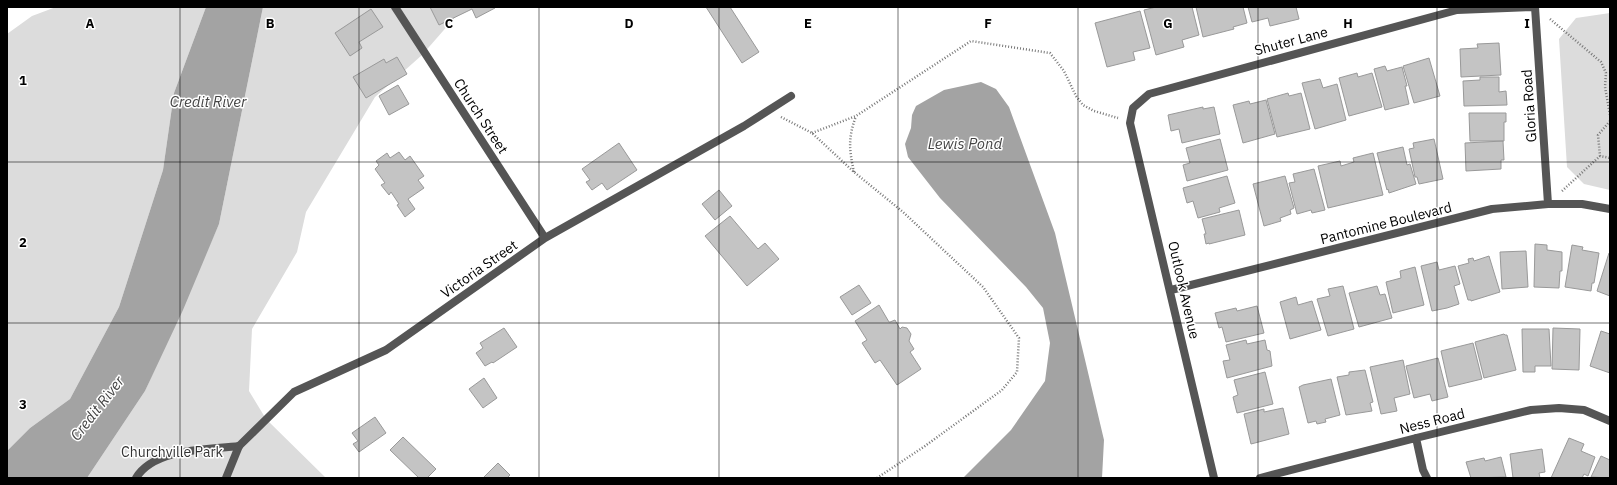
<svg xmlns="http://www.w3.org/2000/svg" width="1617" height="485" font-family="'IBM Plex Sans',sans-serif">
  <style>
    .green { fill: #dcdcdc }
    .water { fill: #a3a3a3 }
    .building { fill: #c4c4c4; stroke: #999 }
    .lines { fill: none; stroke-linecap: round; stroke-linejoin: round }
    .path { stroke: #777; stroke-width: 2.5; stroke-dasharray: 1 2; stroke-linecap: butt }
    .service { stroke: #555; stroke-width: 8 }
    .minor { stroke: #555; stroke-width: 8 }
    .grid { fill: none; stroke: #000; stroke-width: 1; stroke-opacity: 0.55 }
    .labels { text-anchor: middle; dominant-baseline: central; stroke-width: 3; stroke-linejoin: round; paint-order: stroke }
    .street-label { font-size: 14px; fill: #000; stroke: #fff }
    .park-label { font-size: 14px; fill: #333; stroke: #fff }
    .water-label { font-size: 15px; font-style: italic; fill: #444; stroke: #fff }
    .grid-label { font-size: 13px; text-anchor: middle; font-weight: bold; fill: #000; stroke: #fff; stroke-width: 3; stroke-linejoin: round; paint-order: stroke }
  </style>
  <rect width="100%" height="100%" fill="#fff"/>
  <path class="green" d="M56 7H206L174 93 163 170 119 307 70 399 30 428 7 451V34L32 16Z
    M263 7H464L422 55 375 97 306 212 297 252 252 329 249 391 266 419 326 478H87L145 391 219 224Z
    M1610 13V190L1584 184 1567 167 1559 39 1576 18Z"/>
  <path class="water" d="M206 7H263L219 224 183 310 145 391 87 478H7V451L30 428 70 399 119 307 163 170 174 93Z
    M981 82 996 89 1009 107 1055 233 1104 440 1102 478H963L1011 430 1045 381 1050 343 1043 308 1026 287 940 198 908 157 905 144 911 128 912 115 916 106 944 90Z"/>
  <path class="building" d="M430 7H494L495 8 476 18 472 9 439 25Z
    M706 7H730L759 52 742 63Z
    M1156 7H1192L1199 35 1182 40 1184 47 1156 55 1144 10Z
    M1196 7H1243L1247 23 1233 27 1234 29 1203 37Z
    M1248 7H1296L1299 19 1270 26 1268 18 1252 22Z
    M371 9 383 27 359 42 362 48 350 56 335 33Z
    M1140 11 1150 48 1133 52 1135 60 1107 67 1095 23Z
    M1499 43 1501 75 1461 77 1460 49 1478 48 1477 44Z
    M397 57 407 74 366 98 353 77 384 59 386 63Z
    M1429 58 1440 96 1414 103 1403 66Z
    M1385 66 1387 71 1402 67 1407 86H1405L1409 104 1385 110 1374 69Z
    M1357 73 1358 77 1372 73 1382 107 1349 116 1339 78Z
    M1480 77H1499V92L1506 91 1507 105 1464 106 1463 81 1480 80Z
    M1320 79 1323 88 1337 84 1346 120 1315 129 1302 83Z
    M398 85 409 104 389 115 379 96Z
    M1288 93 1289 96 1301 93 1310 129 1277 137 1267 99Z
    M1266 100 1275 134 1243 143 1233 105 1249 101 1250 104Z
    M1203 107V109L1214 107 1220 134 1182 143 1179 129 1171 131 1168 115Z
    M1469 113H1506V122H1504V141H1470Z
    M1220 139 1228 170 1187 181 1183 165 1190 163 1186 148Z
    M1434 139 1443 179 1419 184 1417 177H1415L1409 149 1414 148 1413 143Z
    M1503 141 1504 160H1501V169L1466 171 1465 143Z
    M619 143 637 170 607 190 602 183 592 190 586 182 590 180 582 169Z
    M1403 147 1407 165 1410 164 1416 184 1389 193 1388 189 1387 190 1377 153Z
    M399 152 405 160 410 156 424 176 418 180 424 188 408 199 415 209 405 217 397 205 399 204 391 192 389 195 381 185 385 183 375 169 379 165 376 161 387 153 390 158Z
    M1373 153 1383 195 1328 208 1318 166 1340 161 1341 166 1354 162 1353 158Z
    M1314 169 1325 210 1312 213 1311 210 1297 214 1289 183 1295 182 1293 174Z
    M1227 176 1235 203 1219 208 1220 212 1198 218 1193 201 1187 203 1183 188Z
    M1285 176 1294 208 1290 210 1291 214 1280 218 1281 221 1264 226 1253 184Z
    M719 190 732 206 715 220 702 204Z
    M1239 210 1245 235 1209 244V243L1206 244 1204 234H1206L1202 219Z
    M730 216 758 249 765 243 779 259 747 286 705 236Z
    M1535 244 1547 245V250L1562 252V271H1560L1559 288 1534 287Z
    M1572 245 1583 247 1582 250 1599 253 1594 283H1592L1591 291 1565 287Z
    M1526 251 1528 287 1502 289 1500 252Z
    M1609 253H1610V296L1597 291Z
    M1489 256 1500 292 1471 301V300H1468L1458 266 1469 263 1468 259 1473 258 1474 261Z
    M1437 262 1439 270 1455 266 1460 284 1454 286 1459 304 1447 308 1432 311 1421 266Z
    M1415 267 1424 305 1393 313 1386 282 1401 278 1400 271Z
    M859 285 871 303 852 315 840 297Z
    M1343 286 1354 329 1328 336 1317 299 1330 296 1328 289Z
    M1377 286 1380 295 1385 294 1392 318 1359 327 1349 293Z
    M1296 297 1298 305 1312 301 1321 330 1290 339 1280 302Z
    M879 305 889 322H890L895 320 900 329 902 327 907 328 911 334 909 341 914 349 910 352 921 369 897 385 880 360 875 363 862 343 867 340 855 321Z
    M1257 306 1264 333 1226 342 1222 327 1219 328 1215 313 1236 308 1237 311Z
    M504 328 517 347 493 363 492 362 485 366 476 353 483 348 480 343Z
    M1553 328 1580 329 1579 370 1552 369Z
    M1522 329H1549L1551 366H1535V372H1523Z
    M1601 331 1610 334V373L1590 366Z
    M1504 334 1505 335H1507L1516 370 1484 378 1475 342Z
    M1246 340 1247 344 1265 340 1267 350 1270 351 1272 366 1227 378 1223 361 1230 360 1226 345Z
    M1473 343 1482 379 1449 387 1441 351Z
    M1438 358 1448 397 1432 401 1430 394 1414 398 1406 366Z
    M1403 360 1410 394 1394 398 1397 411 1381 414 1370 367Z
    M1365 370 1373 402 1370 403 1372 411 1346 415 1337 377 1349 375V372Z
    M1265 372 1273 404 1237 413 1233 397 1238 395 1234 380Z
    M484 378 497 398 483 408 469 389Z
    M1331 379 1340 415 1325 419 1326 422 1317 424 1316 421 1308 423 1299 387 1303 385Z
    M1283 408 1289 434 1251 444 1244 414 1264 409V412Z
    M375 417 386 433 359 452 353 444 358 441 352 433Z
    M403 437 436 469 427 478H419L390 450Z
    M1569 438 1584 444 1581 451 1595 457 1588 476 1584 474 1582 478H1551Z
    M1542 449 1545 472 1539 473 1540 478H1513L1510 454Z
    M1601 456 1610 460V478L1591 477Z
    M1501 457 1506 477 1471 478 1466 462 1484 458 1485 461Z
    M498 463 510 475 507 478H483Z"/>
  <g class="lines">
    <path class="path" d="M1550 19 1601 62 1606 73 1605 87 1610 115
      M781 117 812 133 854 172 903 212 983 287 1019 338 1017 372 1002 390 925 446 877 478
      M1610 121 1598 135 1600 156 1610 158
      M812 133 856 116 971 41 1050 53 1064 71 1076 96 1083 105 1094 111 1118 118
      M854 172C849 149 848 138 856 116
      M1562 191 1600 156"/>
    <path class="service" d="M136 478C154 448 207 450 239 446"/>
    <path class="minor" d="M395 7 545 238
      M1535 7 1548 204
      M1171 290 1492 209 1548 204H1582L1610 209
      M1416 438 1423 470 1427 478
      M226 478 239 446 294 392 386 350 545 238 744 126 791 96
      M1214 478 1130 123 1133 108 1149 94 1457 10 1533 7
      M1260 478 1416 438 1531 410 1559 408 1584 410 1610 421"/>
  </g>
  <path class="grid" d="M180 7V478M359 7V478M539 7V478M719 7V478M898 7V478M1078 7V478M1258 7V478M1437 7V478M7 162H1610M7 323H1610"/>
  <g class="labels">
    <g class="street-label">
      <text transform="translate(1291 41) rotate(-15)">Shuter Lane</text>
      <text transform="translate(1529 106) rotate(-94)">Gloria Road</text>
      <text transform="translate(481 116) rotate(57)">Church Street</text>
      <text transform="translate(1386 223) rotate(-14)">Pantomine Boulevard</text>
      <text transform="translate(479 269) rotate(-35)">Victoria Street</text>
      <text transform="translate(1184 290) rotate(77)">Outlook Avenue</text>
      <text transform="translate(1432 421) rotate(-14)">Ness Road</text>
    </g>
    <g class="park-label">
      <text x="172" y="452">Churchville Park</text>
    </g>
    <g class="water-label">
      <text x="208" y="101">Credit River</text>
      <text x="965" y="143">Lewis Pond</text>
      <text transform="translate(97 408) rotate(-52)">Credit River</text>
    </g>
  </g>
  <g class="grid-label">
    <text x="90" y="28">A</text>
    <text x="270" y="28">B</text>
    <text x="449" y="28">C</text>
    <text x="629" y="28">D</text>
    <text x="808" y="28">E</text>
    <text x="988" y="28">F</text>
    <text x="1168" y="28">G</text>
    <text x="1348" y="28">H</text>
    <text x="1527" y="28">I</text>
    <text x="23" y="85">1</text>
    <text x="23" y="247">2</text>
    <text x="23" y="409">3</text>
  </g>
  <rect width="1617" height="485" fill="none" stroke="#000000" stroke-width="16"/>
</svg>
